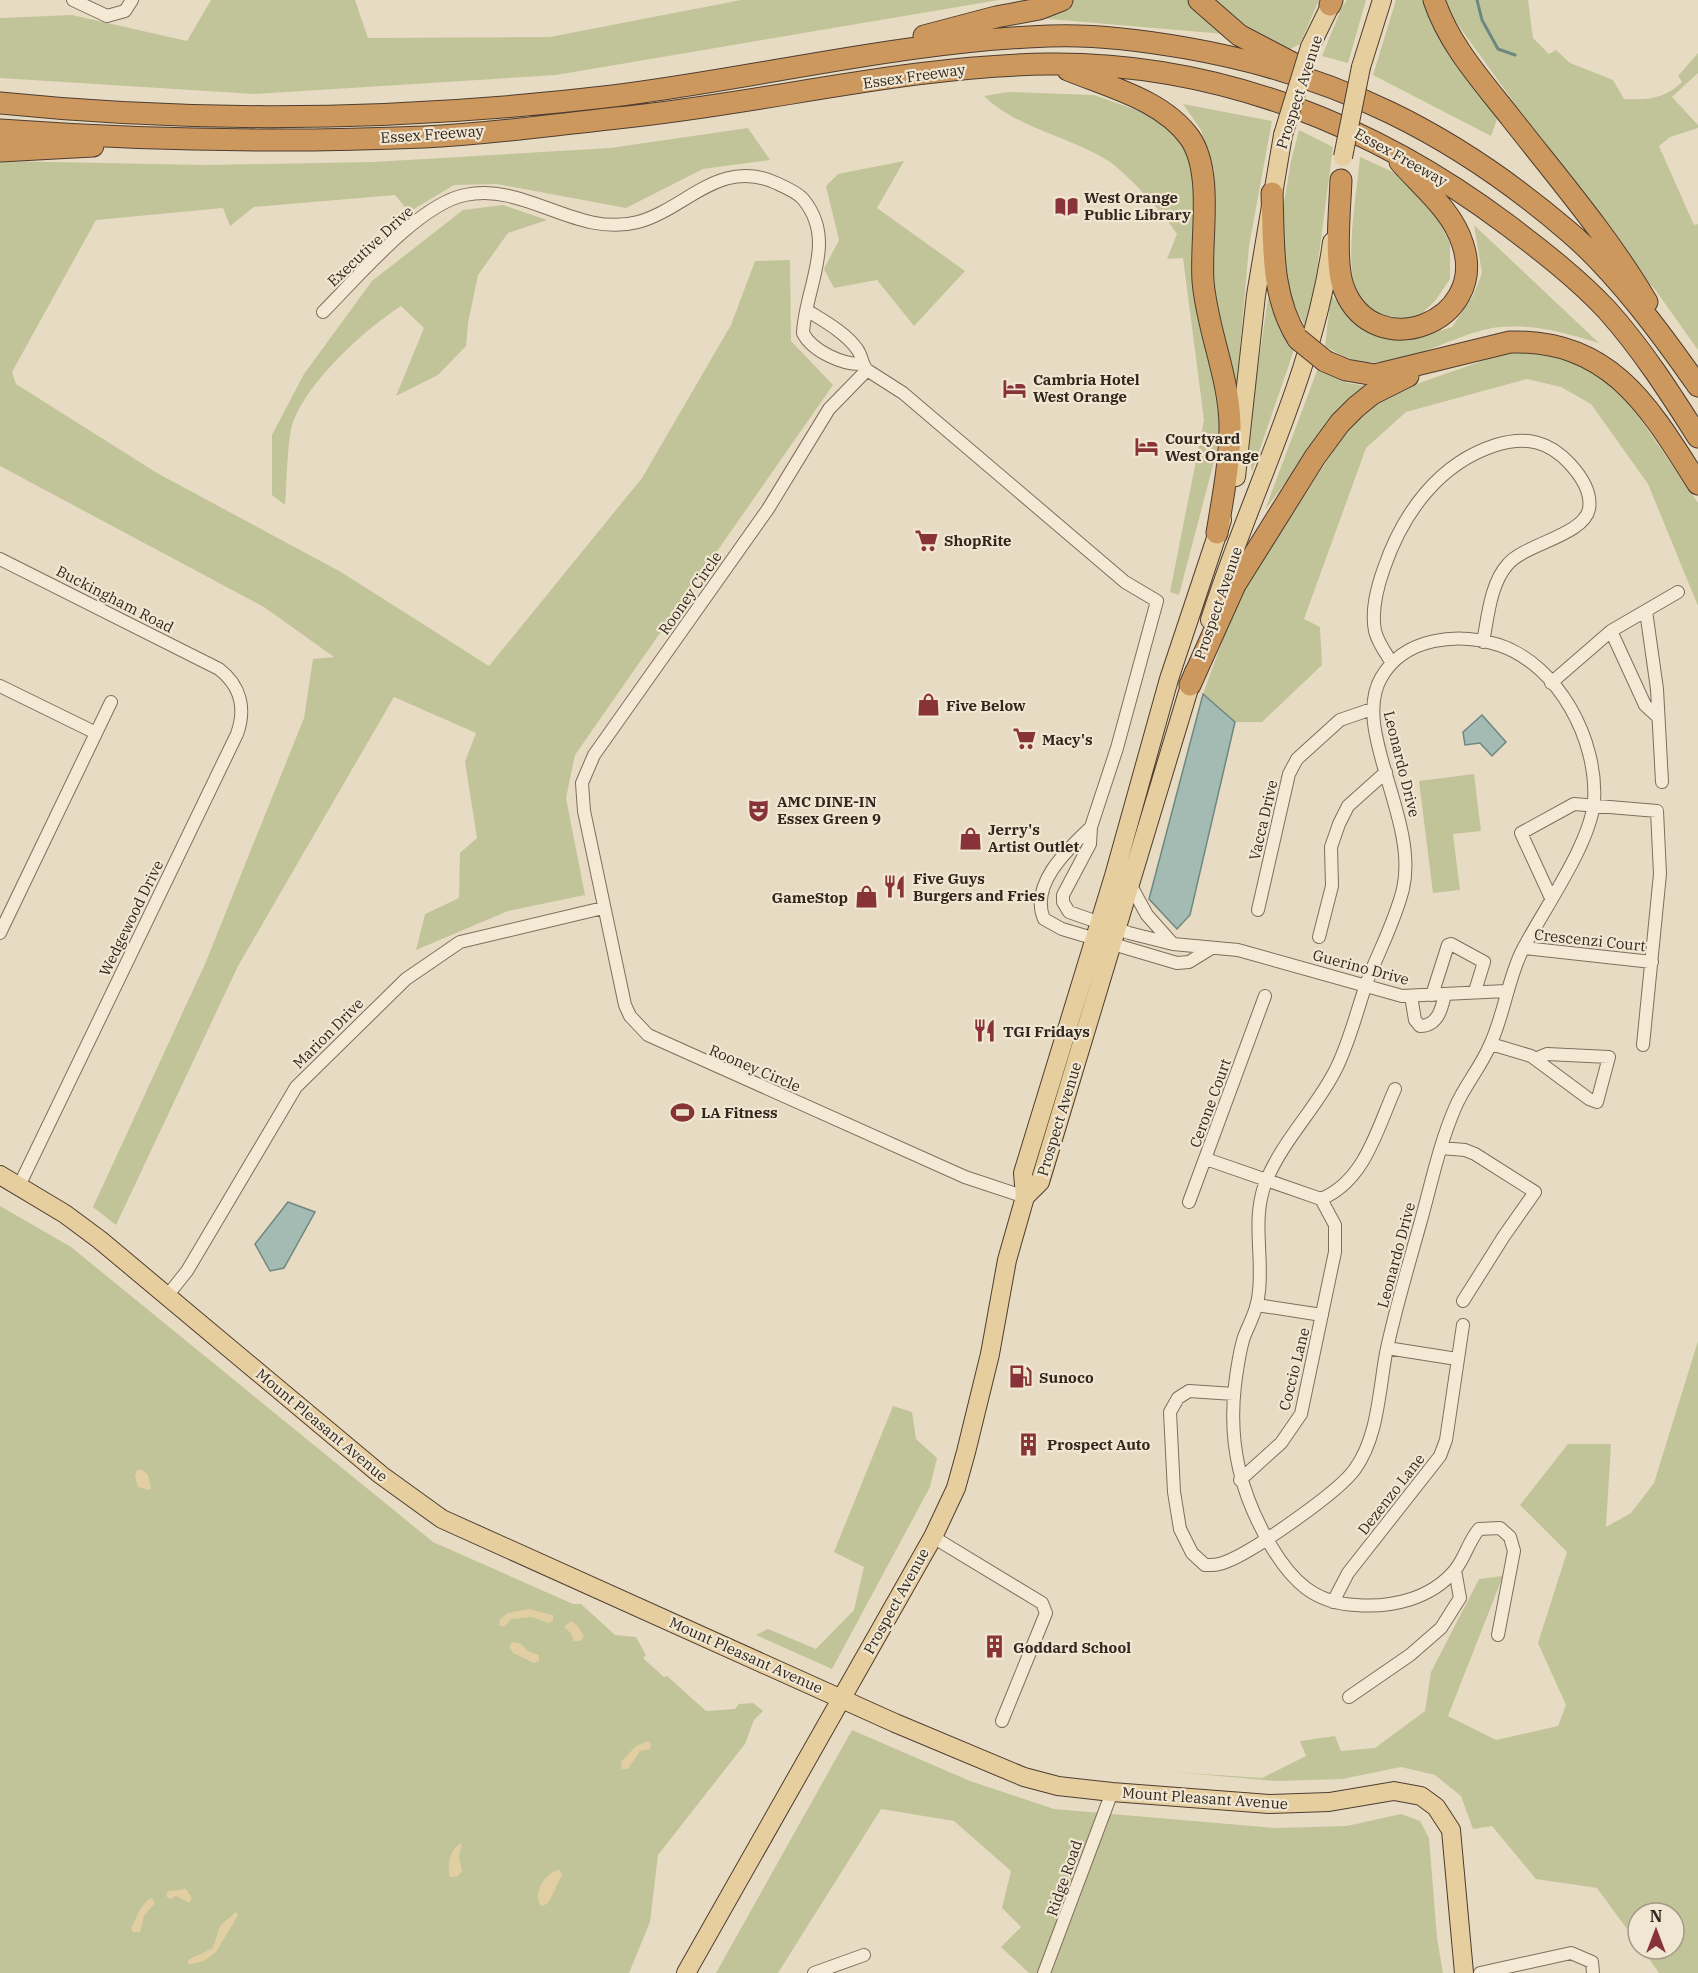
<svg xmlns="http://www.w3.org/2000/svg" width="1698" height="1973" font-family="'IBM Plex Serif',serif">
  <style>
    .green { fill: #c1c498 }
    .sand { fill: #e1cea3 }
    .water { fill: #a4bbb4; stroke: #6d8880; stroke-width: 1.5 }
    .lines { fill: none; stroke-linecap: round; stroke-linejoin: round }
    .stream { stroke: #6d8880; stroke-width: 3 }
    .minor-casing { stroke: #806e5c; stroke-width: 14 }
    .primary-casing { stroke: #4e3d30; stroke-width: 20 }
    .motorway-casing { stroke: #4e3d30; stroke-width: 23 }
    .minor { stroke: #f4e9d5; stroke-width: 12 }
    .primary { stroke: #e7ce9f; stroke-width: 18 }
    .motorway { stroke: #cd985d; stroke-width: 21 }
    .primary-bridge-casing { stroke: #4e3d30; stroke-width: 20; stroke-linecap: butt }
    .motorway-bridge-casing { stroke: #4e3d30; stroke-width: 23; stroke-linecap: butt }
    .primary-bridge { stroke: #e7ce9f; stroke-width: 18 }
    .motorway-bridge { stroke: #cd985d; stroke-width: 21 }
    .labels { text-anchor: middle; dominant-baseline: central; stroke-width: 4.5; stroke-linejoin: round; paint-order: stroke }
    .street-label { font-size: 15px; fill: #31271e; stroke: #f0e6d1 }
    .poi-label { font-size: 15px; font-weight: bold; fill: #31271e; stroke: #f0e6d1; text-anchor: start }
  </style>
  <rect width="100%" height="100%" fill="#e8dbc3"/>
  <path class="green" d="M211 0H355L368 38 550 37 741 0H999L556 75 255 94 0 78V18L72 15 187 41Z
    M1072 0H1190L1224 34 1026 17Z
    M1213 0H1319L1300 44 1290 49 1225 14Z
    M1347 0H1366L1348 63 1322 56 1342 7Z
    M1396 0H1424L1446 48 1497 119 1491 136 1373 75Z
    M1440 0H1528L1533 38 1549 54 1556 50 1570 63 1613 80 1624 99C1648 100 1664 99 1682 82L1678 76 1698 53V73L1672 97 1698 125V128L1670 137 1659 146 1694 225 1698 224V350L1654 288 1628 263V260Z
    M1008 92 1094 95 1170 122 1195 165 1200 296 1220 427 1218 446 1179 595 1170 592 1204 420 1183 258 1167 259 1177 234C1164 214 1127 173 1107 160 1067 136 1017 128 984 96Z
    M1183 104 1272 121 1249 246 1236 395 1212 293 1214 171 1201 130Z
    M748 128 770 160 703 169 626 208 497 184 454 185 409 212 395 195 254 207 230 226 223 208 96 220 12 372 16 384 157 473 341 572 489 666 642 478 731 325 755 261 790 260 791 341 833 385 575 755 566 798 585 895 508 911 416 950 425 914 459 898 460 853 477 838 465 762 476 733 394 697 238 966 116 1225 93 1207 205 964 304 718 313 659 334 657 264 607 0 466V161L206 165 373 162 610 148Z
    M1299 130 1333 147 1312 309 1306 328 1287 291 1281 220 1291 161Z
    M1360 157 1393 172 1427 199 1450 243V279L1435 301 1416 319C1399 317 1371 317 1360 301 1342 272 1357 192 1360 157Z
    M904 161 877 208 965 271 914 326 877 280 834 288 824 269 839 240 826 186 838 174Z
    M503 205 547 220 508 233 478 275 468 323 466 346 438 375 396 396 424 328 401 306C364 330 309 380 293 422 287 438 287 485 285 505L272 495V435L304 374 372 281 463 210Z
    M1474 225 1599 343C1565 333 1535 324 1500 327 1452 332 1402 373 1353 360 1344 358 1333 350 1325 346L1331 295 1356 323 1383 335 1413 339 1452 327 1473 296 1482 273Z
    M1268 298 1294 350 1252 472 1247 443Z
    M1511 351 1562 358 1609 378 1624 395 1698 503V606L1648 484 1591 404 1561 387 1527 379 1406 412 1366 448 1304 619 1320 627 1322 665 1262 722H1235L1203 694 1239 595 1348 429 1382 396Z
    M1318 368 1348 383 1366 386 1326 428 1265 510Z
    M1474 774 1481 831 1453 834 1460 890 1433 893 1419 781Z
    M0 1206 71 1247 433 1542 573 1604H581L615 1635 636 1637 646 1655 643 1658 664 1677 667 1676 706 1711 735 1709 739 1704 753 1703 763 1711 754 1720 745 1744 658 1855 650 1922 629 1973H0Z
    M1698 1341V1973H1659L1642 1949H1674V1913H1638V1944L1597 1888 1536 1879 1492 1826 1473 1829 1461 1796 1435 1775 1401 1767 1342 1779 1276 1781 1173 1772 1262 1778 1306 1756 1300 1741 1335 1736 1341 1751 1375 1748 1425 1711 1431 1672 1479 1579 1503 1576 1448 1716 1496 1740 1558 1726 1566 1705 1538 1643 1567 1552 1520 1505 1568 1444H1611L1606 1527 1631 1513 1654 1483Z
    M893 1406 912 1412 916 1439 937 1458 930 1487 832 1669 756 1635 768 1629 816 1649 854 1610 864 1567 834 1552Z
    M852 1730 970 1781 1054 1809 1275 1828 1347 1826 1401 1814 1420 1821 1429 1838 1437 1938 1443 1973H1029L1001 1947 1021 1927 1002 1908 1011 1871 954 1821 881 1809 778 1973H716Z"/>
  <path class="sand" d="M137 1470H143L148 1475 151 1488 149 1490 138 1487 135 1476Z
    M529 1609 553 1615V1621L549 1623 531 1617 511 1619 504 1627 499 1625 500 1619 508 1613Z
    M571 1621 577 1625 584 1636 581 1641H574L571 1633 564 1627Z
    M512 1642 520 1643 528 1651 539 1655V1661L534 1663 513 1653 509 1647Z
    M648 1741 651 1744 650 1749 640 1751 628 1769H622L621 1762 636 1746Z
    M462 1843 459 1857 462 1871 458 1876 450 1877C447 1866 449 1848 462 1843Z
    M560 1870 562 1875 549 1902 543 1906 540 1905C533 1892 546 1871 560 1870Z
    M186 1889 192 1898 189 1903 176 1896 170 1899 166 1896 168 1891Z
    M152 1898 155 1903 144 1916 140 1932H133L131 1928C137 1918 141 1902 152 1898Z
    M236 1912 238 1915 216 1952 204 1961 188 1965V1960L213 1948 220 1926Z"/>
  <path class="water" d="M1203 694 1235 722 1190 915 1177 929 1149 899Z
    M1482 715 1506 742 1492 756 1480 743 1465 745 1463 732Z
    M288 1202 315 1212 284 1268 270 1271 255 1244Z"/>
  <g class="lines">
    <path class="stream" d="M1477 0 1482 20 1498 49 1515 55"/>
    <defs>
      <path id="minor" d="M73 0 107 16 125 11 132 0
        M808 311C824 321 846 333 857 349 862 355 861 363 867 370
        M323 312C357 278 419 204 465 195 526 182 576 238 638 222 686 209 720 157 776 183 785 187 797 192 803 199 838 241 805 287 803 333 812 351 843 365 862 364
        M0 559 219 669C241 686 246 709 237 734L19 1186
        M1646 611 1657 689 1662 782
        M1611 631 1645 705 1657 716
        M1392 663C1385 652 1378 643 1375 631 1371 610 1377 588 1384 568 1403 513 1439 463 1496 445 1526 436 1549 441 1570 464 1581 476 1592 492 1589 509 1584 535 1525 544 1508 564 1490 584 1488 617 1483 642
        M1551 683 1611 631 1678 592
        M0 686 96 733
        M1091 827C1069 848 1029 884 1044 919L1062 929 1177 963 1189 962 1210 949
        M1131 886 1147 915 1172 943
        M1551 898 1521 833 1574 804 1657 811 1660 874 1643 1045
        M1258 910 1289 774 1297 759 1340 720 1372 709
        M0 933 111 702
        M1319 937 1332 886 1331 847 1339 824 1348 806 1386 772
        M1524 948 1652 962
        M1432 995 1448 945 1451 944 1484 962 1475 991
        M1411 996 1415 1020 1420 1026C1438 1026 1442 1008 1445 994
        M1491 1044 1531 1056 1589 1099 1597 1102 1609 1057 1547 1054 1535 1059
        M1441 1148 1465 1150 1475 1154 1535 1192 1504 1236 1463 1301
        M1206 1159 1321 1199C1365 1181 1377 1129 1395 1089
        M1025 1197 965 1177 648 1035 630 1016 625 1005 584 811 582 783 594 755 768 509 829 409 867 370 903 393 1125 582 1157 601 1117 748 1091 827 1090 844 1063 895V902L1069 912 1129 933 1173 944 1238 950 1402 996 1506 991
        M1189 1202 1265 996
        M167 1296 187 1271 296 1087 406 979 460 942 603 908
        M1257 1305 1322 1315
        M1387 1348 1457 1359
        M1234 1394 1189 1391 1178 1398 1170 1412 1174 1492 1180 1529 1192 1553 1205 1565C1215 1565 1219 1565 1228 1561 1255 1550 1339 1492 1355 1469 1378 1437 1379 1391 1386 1353 1395 1310 1408 1267 1420 1224 1431 1185 1439 1145 1455 1108 1464 1086 1481 1067 1490 1045 1504 1015 1507 983 1521 953 1541 913 1591 844 1594 801 1598 741 1559 665 1499 645 1458 632 1404 637 1381 678 1351 730 1419 820 1403 889 1395 921 1380 949 1368 979 1357 1009 1350 1042 1335 1071 1315 1110 1281 1142 1265 1184 1252 1220 1263 1254 1259 1291 1258 1308 1250 1322 1244 1337 1239 1353 1237 1369 1235 1385 1228 1445 1241 1495 1271 1546 1292 1581 1314 1603 1356 1605 1391 1608 1431 1599 1455 1570 1465 1558 1468 1542 1479 1529L1500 1528 1510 1537 1514 1551 1498 1635
        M1240 1480 1281 1443 1301 1414 1335 1252V1225L1321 1199
        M933 1537 1042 1603 1046 1613 1002 1721
        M1333 1602 1348 1573 1440 1456 1446 1440 1463 1325
        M1349 1697 1410 1655 1441 1628 1460 1598 1455 1570
        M814 1973 864 1955
        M1044 1973 1112 1792
        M1480 1973 1571 1953 1592 1962 1593 1973"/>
      <path id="primary" d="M1310 47 1333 0
        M1361 67 1382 0
        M1236 477 1256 295 1283 135
        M1210 620C1250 493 1314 375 1332 242
        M0 1175 65 1214 100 1240 381 1475 442 1519 895 1723 1024 1777 1058 1786 1112 1792 1269 1804 1329 1802 1394 1791 1421 1796 1436 1807 1451 1830 1464 1973
        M1025 1197 1040 1182 1194 672
        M686 1973 933 1537 956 1488 966 1452 990 1354 1007 1260 1025 1197 1023 1173 1114 876 1169 679 1222 520"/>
      <path id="motorway" d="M1199 0 1239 35 1300 67
        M1434 0C1449 45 1482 81 1511 118 1558 178 1608 236 1647 302
        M1330 5 1332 0
        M924 36 996 17 1039 9 1062 0
        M1068 70C1109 87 1163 100 1190 138 1214 173 1200 240 1203 281 1207 330 1229 376 1230 425 1230 461 1223 497 1217 533
        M0 103C204 124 410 120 613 96 758 78 903 41 1049 36 1095 34 1141 40 1186 48 1335 74 1454 133 1569 232 1616 272 1663 336 1698 386
        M0 130C141 140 283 143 424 137 489 134 553 125 617 118 761 104 903 66 1048 64 1217 62 1375 125 1509 226 1542 251 1578 279 1607 310 1642 349 1670 393 1698 437
        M0 151 93 146
        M1341 180C1340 207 1334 265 1344 289 1374 365 1488 323 1463 245 1453 211 1422 187 1400 162
        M1272 193C1274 243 1270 295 1298 339
        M1325 361 1346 370 1375 375 1510 342C1611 339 1650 408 1698 484
        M1190 685 1235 585 1315 457 1340 423 1356 407 1372 394 1408 376"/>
    </defs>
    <use href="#minor" class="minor-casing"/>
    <use href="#primary" class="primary-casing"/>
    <use href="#motorway" class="motorway-casing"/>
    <use href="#minor" class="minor"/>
    <use href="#primary" class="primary"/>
    <use href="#motorway" class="motorway"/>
    <defs>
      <path id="primary-bridge" d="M1283 135 1310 47
        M1343 157 1361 67"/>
      <path id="motorway-bridge" d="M1298 339 1325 361"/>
    </defs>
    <use href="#primary-bridge" class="primary-bridge-casing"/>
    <use href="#motorway-bridge" class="motorway-bridge-casing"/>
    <use href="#primary-bridge" class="primary-bridge"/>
    <use href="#motorway-bridge" class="motorway-bridge"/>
  </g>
  <defs>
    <symbol id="library-bare" viewBox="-9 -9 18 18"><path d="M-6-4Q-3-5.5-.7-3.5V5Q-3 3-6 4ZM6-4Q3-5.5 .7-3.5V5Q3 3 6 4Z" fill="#873337" stroke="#f0e6d1" stroke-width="2.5" paint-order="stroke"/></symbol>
    <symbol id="hotel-bare" viewBox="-9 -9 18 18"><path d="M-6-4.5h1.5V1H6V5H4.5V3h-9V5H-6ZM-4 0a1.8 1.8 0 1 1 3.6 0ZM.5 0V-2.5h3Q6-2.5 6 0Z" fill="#873337" stroke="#f0e6d1" stroke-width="2.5" paint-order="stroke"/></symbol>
    <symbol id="supermarket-bare" viewBox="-9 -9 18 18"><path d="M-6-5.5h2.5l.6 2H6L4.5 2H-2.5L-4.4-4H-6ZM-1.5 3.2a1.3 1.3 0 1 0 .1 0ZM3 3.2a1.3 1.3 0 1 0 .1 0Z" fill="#873337" stroke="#f0e6d1" stroke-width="2.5" paint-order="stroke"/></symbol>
    <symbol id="shop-bare" viewBox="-9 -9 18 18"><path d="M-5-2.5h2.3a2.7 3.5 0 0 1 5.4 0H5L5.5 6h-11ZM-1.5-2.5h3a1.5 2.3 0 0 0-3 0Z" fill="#873337" stroke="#f0e6d1" stroke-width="2.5" paint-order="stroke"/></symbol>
    <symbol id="theatre-bare" viewBox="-9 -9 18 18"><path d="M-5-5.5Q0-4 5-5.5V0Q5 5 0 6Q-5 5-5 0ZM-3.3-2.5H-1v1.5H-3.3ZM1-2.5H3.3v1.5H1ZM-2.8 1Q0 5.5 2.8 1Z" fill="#873337" stroke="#f0e6d1" stroke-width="2.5" paint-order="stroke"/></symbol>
    <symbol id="restaurant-bare" viewBox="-9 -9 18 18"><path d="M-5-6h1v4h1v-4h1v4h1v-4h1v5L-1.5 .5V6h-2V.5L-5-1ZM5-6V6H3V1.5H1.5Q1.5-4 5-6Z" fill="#873337" stroke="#f0e6d1" stroke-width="2.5" paint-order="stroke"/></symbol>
    <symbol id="stadium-bare" viewBox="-9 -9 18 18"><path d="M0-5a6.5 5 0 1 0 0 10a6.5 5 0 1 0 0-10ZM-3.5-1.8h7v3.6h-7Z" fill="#873337" stroke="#f0e6d1" stroke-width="2.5" paint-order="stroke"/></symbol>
    <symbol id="fuel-bare" viewBox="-9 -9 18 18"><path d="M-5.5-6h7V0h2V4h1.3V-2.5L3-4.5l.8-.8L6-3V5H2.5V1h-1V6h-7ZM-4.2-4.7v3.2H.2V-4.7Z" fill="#873337" stroke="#f0e6d1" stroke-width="2.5" paint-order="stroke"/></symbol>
    <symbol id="building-bare" viewBox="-9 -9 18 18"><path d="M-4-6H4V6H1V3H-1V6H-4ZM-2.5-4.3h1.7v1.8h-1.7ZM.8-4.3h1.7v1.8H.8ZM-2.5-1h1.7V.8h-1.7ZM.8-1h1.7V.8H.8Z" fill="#873337" stroke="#f0e6d1" stroke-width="2.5" paint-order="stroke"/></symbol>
  </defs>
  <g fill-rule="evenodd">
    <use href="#library-bare" x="1050" y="190" width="33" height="33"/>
    <use href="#hotel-bare" x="998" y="372" width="33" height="33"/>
    <use href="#hotel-bare" x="1130" y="430" width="33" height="33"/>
    <use href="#supermarket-bare" x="910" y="524" width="33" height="33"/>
    <use href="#shop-bare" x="912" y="688" width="33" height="33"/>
    <use href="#supermarket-bare" x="1008" y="722" width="33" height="33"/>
    <use href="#theatre-bare" x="742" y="794" width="33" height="33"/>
    <use href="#shop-bare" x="954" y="822" width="33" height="33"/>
    <use href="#restaurant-bare" x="878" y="870" width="33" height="33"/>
    <use href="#shop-bare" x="850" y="880" width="33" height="33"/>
    <use href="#restaurant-bare" x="968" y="1014" width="33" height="33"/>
    <use href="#stadium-bare" x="666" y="1096" width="33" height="33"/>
    <use href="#fuel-bare" x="1004" y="1360" width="33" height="33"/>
    <use href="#building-bare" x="1012" y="1428" width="33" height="33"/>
    <use href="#building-bare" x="978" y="1630" width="33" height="33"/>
  </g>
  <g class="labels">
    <g class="street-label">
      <text transform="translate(914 76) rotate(-8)">Essex Freeway</text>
      <text transform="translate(1299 92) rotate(-72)">Prospect Avenue</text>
      <text transform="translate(432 134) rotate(-4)">Essex Freeway</text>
      <text transform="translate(1401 157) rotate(29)">Essex Freeway</text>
      <text transform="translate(370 246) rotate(-43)">Executive Drive</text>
      <text transform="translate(690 593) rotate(-55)">Rooney Circle</text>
      <text transform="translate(115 599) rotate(27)">Buckingham Road</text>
      <text transform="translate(1218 603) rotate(-71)">Prospect Avenue</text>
      <text transform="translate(1402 764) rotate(76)">Leonardo Drive</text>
      <text transform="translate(1263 820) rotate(-77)">Vacca Drive</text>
      <text transform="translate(131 918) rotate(-64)">Wedgewood Drive</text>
      <text transform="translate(1590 940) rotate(6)">Crescenzi Court</text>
      <text transform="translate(1361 967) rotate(15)">Guerino Drive</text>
      <text transform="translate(328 1033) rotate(-45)">Marion Drive</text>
      <text transform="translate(755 1068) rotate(23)">Rooney Circle</text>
      <text transform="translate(1210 1103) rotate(-70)">Cerone Court</text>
      <text transform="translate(1059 1119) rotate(-73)">Prospect Avenue</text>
      <text transform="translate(1396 1255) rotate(-75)">Leonardo Drive</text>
      <text transform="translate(1294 1369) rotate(-76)">Coccio Lane</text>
      <text transform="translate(322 1425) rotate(40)">Mount Pleasant Avenue</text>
      <text transform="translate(1391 1494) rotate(-52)">Dezenzo Lane</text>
      <text transform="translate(896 1601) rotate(-61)">Prospect Avenue</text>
      <text transform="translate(746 1655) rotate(24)">Mount Pleasant Avenue</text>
      <text transform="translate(1205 1798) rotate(4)">Mount Pleasant Avenue</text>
      <text transform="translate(1064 1878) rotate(-71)">Ridge Road</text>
    </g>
    <g class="poi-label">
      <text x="1084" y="197">West Orange<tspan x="1084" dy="17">Public Library</tspan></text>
      <text x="1033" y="379">Cambria Hotel<tspan x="1033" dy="17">West Orange</tspan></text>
      <text x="1165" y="438">Courtyard<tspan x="1165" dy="17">West Orange</tspan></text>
      <text x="944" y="540">ShopRite</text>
      <text x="946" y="705">Five Below</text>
      <text x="1042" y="739">Macy's</text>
      <text x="777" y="801">AMC DINE-IN<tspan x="777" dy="17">Essex Green 9</tspan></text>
      <text x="988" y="829">Jerry's<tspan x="988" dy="17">Artist Outlet</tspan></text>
      <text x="913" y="878">Five Guys<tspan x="913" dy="17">Burgers and Fries</tspan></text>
      <text x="848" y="897" text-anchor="end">GameStop</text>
      <text x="1003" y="1031">TGI Fridays</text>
      <text x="701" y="1112">LA Fitness</text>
      <text x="1039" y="1377">Sunoco</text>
      <text x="1047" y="1444">Prospect Auto</text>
      <text x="1013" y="1647">Goddard School</text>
    </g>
  </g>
  <g transform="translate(1656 1931)"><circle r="28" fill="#f0e6d1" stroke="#a49a89" stroke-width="1.5"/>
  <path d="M0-4.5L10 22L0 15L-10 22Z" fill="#873337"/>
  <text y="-9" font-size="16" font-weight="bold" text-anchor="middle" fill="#31271e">N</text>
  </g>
</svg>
